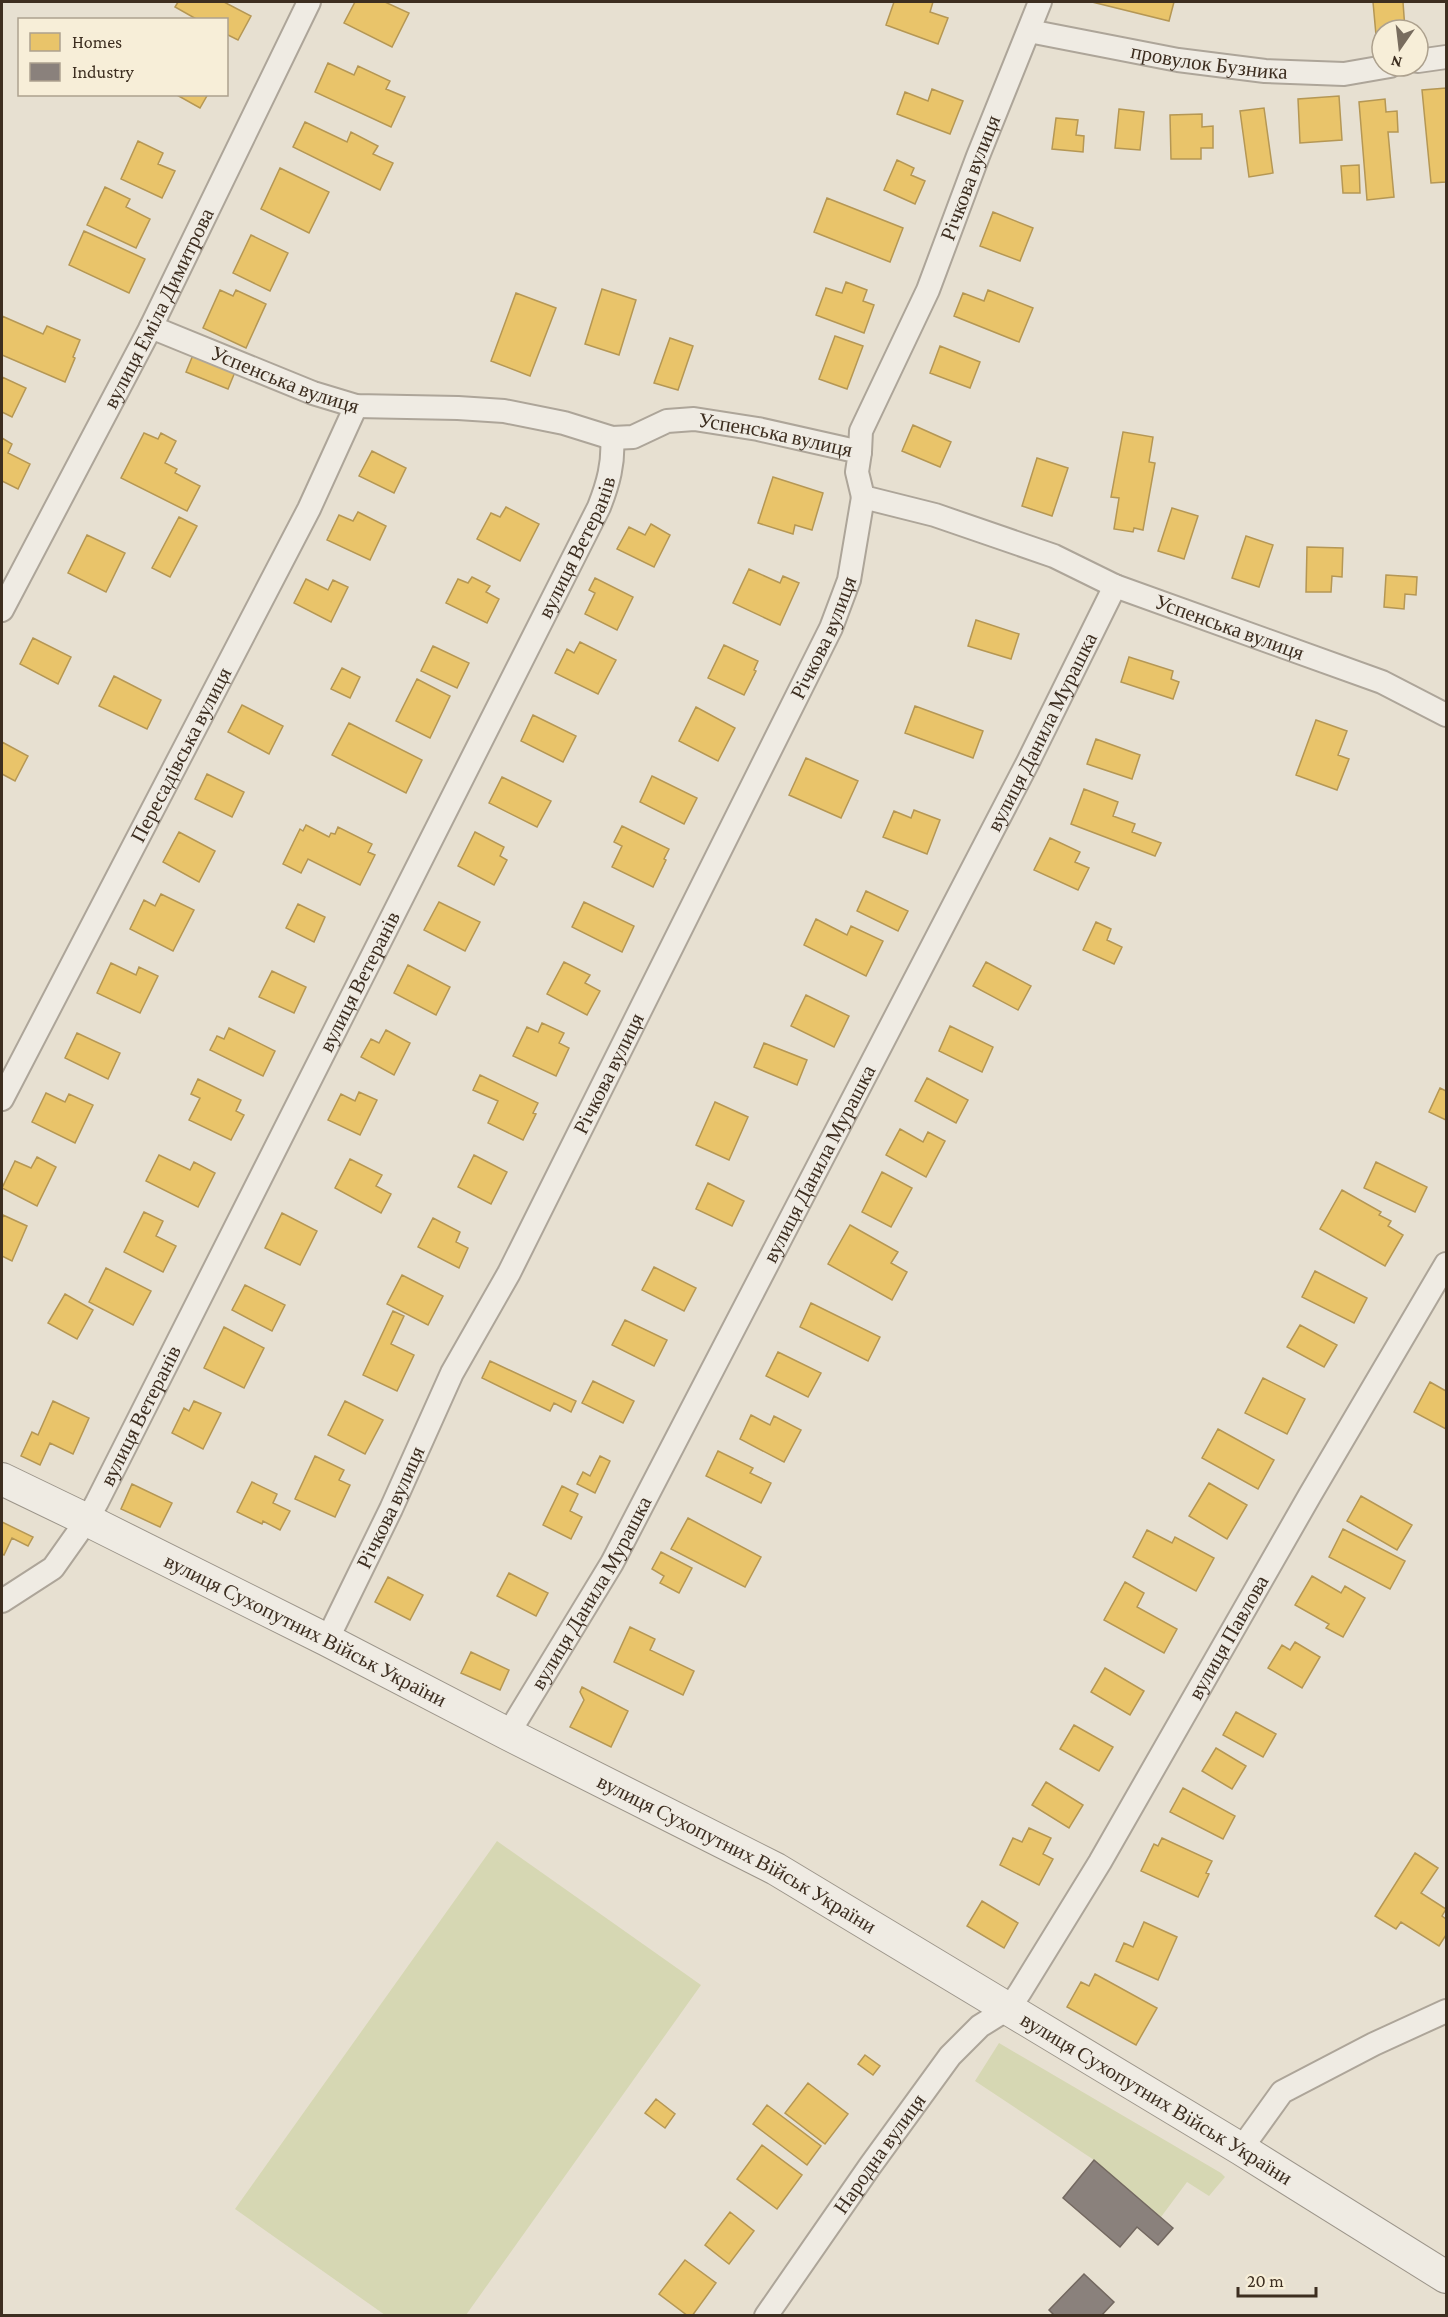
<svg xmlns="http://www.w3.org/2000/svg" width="1448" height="2317" font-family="'Crimson Pro',serif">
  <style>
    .green { fill: #d6d7b3 }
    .homes { fill: #e9c46a; stroke: #b59754; stroke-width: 1.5 }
    .industry { fill: #8a817c; stroke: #736860; stroke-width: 1.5 }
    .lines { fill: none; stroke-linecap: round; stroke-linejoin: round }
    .street-casing { stroke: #ada599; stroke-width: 26 }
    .secondary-casing { stroke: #9c958a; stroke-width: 34 }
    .street { stroke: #efebe3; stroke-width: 22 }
    .secondary { stroke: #efebe3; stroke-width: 32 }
    .labels { text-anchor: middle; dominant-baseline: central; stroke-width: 6; stroke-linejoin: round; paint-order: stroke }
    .street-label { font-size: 21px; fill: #3d2e20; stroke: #f7eed8 }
  </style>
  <rect width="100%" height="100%" fill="#e7e0d1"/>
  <path class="green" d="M497 1841 701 1985 466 2315H385L235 2209Z
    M999 2043 1221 2173 1225 2177 1209 2196 1187 2182 1161 2217 1094 2160 975 2081Z"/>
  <path class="homes" d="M178 2H224L251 16 238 40 226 34V20H198L175 7Z
    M355 2H385L409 13 392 47 344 23Z
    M894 2H933L930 12 948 18 938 44 886 25Z
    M1092 2H1174L1169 21Z
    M1373 2H1403L1405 30H1382V35H1376Z
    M328 63 354 75 358 66 390 81 386 89 405 97 391 127 315 92Z
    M1446 88V182L1431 183 1422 90Z
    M932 89 963 101 950 134 897 114 905 92 928 101Z
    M175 94H208L200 108Z
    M1339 96 1342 140 1300 143 1298 99Z
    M1385 99 1386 112 1397 111 1398 132H1388L1394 197 1367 200 1359 102Z
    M1264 108 1273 173 1249 177 1240 111Z
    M1119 109 1144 112 1140 150 1115 148Z
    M1202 114V127L1213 126V148H1201V159H1171L1170 115Z
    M1056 118 1078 120 1076 135 1084 136 1083 152 1052 149Z
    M305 122 347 142 351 132 378 146 373 154 393 163 380 190 293 147Z
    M138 141 163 153 158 164 175 171 162 198 121 179Z
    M897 160 914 168 911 175 925 181 915 204 884 190Z
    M1359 165 1360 193H1343L1341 166Z
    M280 168 329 192 309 233 261 209Z
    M105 187 130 199 126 207 150 219 136 248 87 225Z
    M827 198 903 228 890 262 814 232Z
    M993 212 1033 228 1020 261 980 246Z
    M84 231 145 259 129 293 69 265Z
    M251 235 288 253 270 291 233 273Z
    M846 282 867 290 863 301 874 305 864 333 816 315 826 288 842 293Z
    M602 289 636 300 619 355 585 344Z
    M220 290 233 296 236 290 266 304 246 348 203 328Z
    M988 290 1033 308 1019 342 954 316 963 293 984 301Z
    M516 293 556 308 530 376 491 361Z
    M2 316 43 334 47 326 80 340 73 357 75 358 65 382 2 355Z
    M835 336 863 346 847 389 819 379Z
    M670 338 693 346 678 390 654 383Z
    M940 346 980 362 970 388 930 373Z
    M193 355 235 372 228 389 186 372Z
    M2 377 26 388 12 417 2 412Z
    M913 425 951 442 940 467 902 451Z
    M1123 432 1153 437 1149 462 1155 463 1143 530 1134 528 1133 532 1114 529 1119 498 1111 497Z
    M144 433 158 439 161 433 176 441 165 463 177 469 175 473 200 486 187 511 121 478Z
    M2 438 12 444 8 453 30 464 18 489 2 481Z
    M372 451 406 468 394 493 359 476Z
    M1037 458 1068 468 1052 516 1022 506Z
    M773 477 823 493 812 530 795 525 793 534 758 523Z
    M506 507 539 524 520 561 477 539 491 513 500 517Z
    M1172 508 1198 516 1184 559 1158 551Z
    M358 512 386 526 370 560 327 540 339 515 353 521Z
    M179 517 197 526 170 577 152 568Z
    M651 524 670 535 654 567 617 549 629 527 645 535Z
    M87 535 125 553 106 592 68 573Z
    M1246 536 1273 545 1259 587 1232 578Z
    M1307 547 1343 548 1342 577 1332 576 1331 592H1306Z
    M749 569 780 583 783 576 799 583 780 625 733 603Z
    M1386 575 1417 577 1416 595 1405 594 1404 609 1384 607Z
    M472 577 490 586 486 592 499 599 487 623 446 603 458 579 468 583Z
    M595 578 633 597 617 630 585 614 595 593 589 590Z
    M306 579 328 590 333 580 348 587 331 622 294 603Z
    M976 620 1019 634 1011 659 968 646Z
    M33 638 71 657 58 684 20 664Z
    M580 642 616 660 598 694 555 673 567 649 574 653Z
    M724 645 758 661 754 670 756 671 744 695 708 678Z
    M433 646 469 663 457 688 421 671Z
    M1129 657 1173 671 1171 679 1179 682 1173 699 1121 682Z
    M342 668 360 677 350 698 331 689Z
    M114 676 161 700 147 729 99 706Z
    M417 679 450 696 430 738 396 721Z
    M242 705 283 726 269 754 228 732Z
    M915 706 983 731 973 758 905 733Z
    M696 707 735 728 718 761 679 741Z
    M533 715 576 736 563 762 521 741Z
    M1316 720 1347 731 1338 755 1349 759 1337 790 1296 775Z
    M349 723 422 760 406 793 332 755Z
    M1096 739 1140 755 1132 779 1087 764Z
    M2 742 28 756 15 781 2 774Z
    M806 758 858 781 841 818 789 795Z
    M207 774 244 792 232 817 195 799Z
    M652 776 697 798 684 824 640 802Z
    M502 777 551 801 537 827 489 803Z
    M1084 789 1118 802 1113 816 1135 824 1132 832 1161 843 1155 856 1071 824Z
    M914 810 940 820 927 854 883 837 894 811 911 818Z
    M306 825 329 837 331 833 335 834 338 827 372 844 368 852 375 855 360 885 308 859 301 873 283 864 300 829 303 831Z
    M622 826 669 849 664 859 666 860 653 887 612 867 622 846 614 842Z
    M179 832 215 851 199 882 163 862Z
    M475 832 504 847 500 856 507 860 494 885 458 866Z
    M1050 838 1080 852 1075 862 1089 868 1078 890 1034 870Z
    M866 891 908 911 898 931 857 911Z
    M161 894 194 910 173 951 130 929 144 900 155 906Z
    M439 902 480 922 465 951 424 930Z
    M584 902 634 926 622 952 572 927Z
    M298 904 325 917 314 942 286 928Z
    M816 919 847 935 851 926 883 941 866 976 804 945Z
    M1096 922 1111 929 1107 940 1122 947 1114 964 1083 950Z
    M564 962 590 975 585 983 600 991 587 1015 547 994Z
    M986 962 1031 986 1018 1010 973 986Z
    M111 963 136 975 139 967 158 976 140 1013 97 993Z
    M408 965 450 987 436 1015 394 993Z
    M272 971 306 987 294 1013 259 997Z
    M806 995 849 1016 834 1047 791 1026Z
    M542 1023 564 1033 559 1043 569 1048 556 1076 513 1056 527 1027 538 1032Z
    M950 1026 993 1047 982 1072 939 1051Z
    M229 1028 275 1051 263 1076 210 1050 217 1036 224 1039Z
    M386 1030 410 1043 394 1075 361 1057 371 1039 379 1043Z
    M77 1033 120 1053 108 1079 65 1058Z
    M764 1043 807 1060 797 1085 754 1067Z
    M480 1075 538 1103 533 1113 536 1114 523 1140 488 1123 498 1101 473 1090Z
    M927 1078 968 1100 956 1123 915 1101Z
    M198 1079 241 1100 236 1111 244 1115 231 1140 189 1120 200 1098 191 1094Z
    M1440 1088 1446 1091V1120L1429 1112Z
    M359 1092 377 1100 360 1135 328 1120 341 1094 355 1101Z
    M46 1093 65 1102 69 1094 93 1105 75 1143 32 1122Z
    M715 1102 748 1117 729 1160 696 1145Z
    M900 1129 923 1142 928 1132 945 1141 926 1177 886 1155Z
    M159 1155 190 1170 194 1162 215 1173 198 1207 146 1181Z
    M474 1155 507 1172 491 1204 458 1187Z
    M37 1157 56 1167 37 1206 2 1188 15 1161 31 1168Z
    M350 1159 382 1175 376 1186 391 1194 381 1213 335 1188Z
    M1376 1162 1427 1187 1415 1212 1364 1188Z
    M882 1172 912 1188 891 1227 862 1212Z
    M708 1183 744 1201 732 1226 696 1209Z
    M1342 1190 1381 1212 1379 1215 1391 1221 1388 1226 1403 1235 1385 1266 1320 1229Z
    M144 1212 163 1221 156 1236 176 1246 163 1272 124 1252Z
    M282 1213 317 1231 300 1265 265 1248Z
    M3 1215 27 1226 12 1261 2 1256V1220Z
    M433 1218 460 1232 456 1242 468 1248 459 1268 418 1247Z
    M850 1225 898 1252 891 1263 907 1272 892 1300 828 1264Z
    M654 1267 696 1288 684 1311 642 1290Z
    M106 1268 151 1291 133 1325 89 1302Z
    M1315 1271 1367 1298 1354 1323 1302 1297Z
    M402 1275 443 1296 428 1325 387 1304Z
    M245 1285 285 1305 272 1331 232 1310Z
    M65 1294 93 1310 77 1339 48 1323Z
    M811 1303 880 1337 868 1361 800 1327Z
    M393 1311 404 1316 391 1344 414 1355 397 1391 363 1375Z
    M625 1320 667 1340 654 1366 612 1345Z
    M1300 1325 1337 1345 1324 1367 1287 1347Z
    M224 1327 264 1348 244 1388 204 1368Z
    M778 1352 821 1373 808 1397 766 1376Z
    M490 1361 576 1401 571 1412 554 1403 550 1411 482 1378Z
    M1263 1378 1305 1399 1287 1434 1245 1413Z
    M593 1381 634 1401 623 1423 582 1403Z
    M1430 1382 1446 1391V1429L1414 1412Z
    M53 1401 89 1418 73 1454 50 1443 40 1465 21 1456 32 1432 38 1435Z
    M194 1401 221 1413 203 1449 172 1433 184 1408 189 1411Z
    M345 1401 383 1420 365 1454 328 1435Z
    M751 1415 770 1425 774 1416 801 1430 784 1462 740 1439Z
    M1218 1429 1274 1460 1258 1489 1202 1458Z
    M718 1451 753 1468 750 1473 771 1483 761 1503 706 1476Z
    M315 1456 344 1470 339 1480 350 1485 335 1517 295 1499Z
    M600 1456 610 1461 595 1493 577 1484 583 1472 590 1476Z
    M252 1482 277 1494 273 1503 290 1511 280 1530 263 1521 262 1524 237 1512Z
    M1209 1483 1247 1505 1227 1539 1189 1516Z
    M132 1484 172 1503 160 1527 121 1509Z
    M562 1486 578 1494 570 1511 582 1517 571 1539 543 1525Z
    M1361 1496 1412 1525 1397 1550 1347 1521Z
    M688 1518 761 1557 745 1587 671 1549Z
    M2 1522 33 1537 28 1546 12 1538 4 1555 2 1554Z
    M1343 1529 1405 1561 1390 1589 1329 1557Z
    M1147 1530 1172 1543 1175 1537 1214 1558 1196 1591 1133 1557Z
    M661 1552 692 1568 679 1593 660 1583 664 1576 652 1569Z
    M509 1573 548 1593 536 1616 497 1596Z
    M1312 1576 1341 1593 1345 1586 1365 1598 1343 1637 1326 1628 1329 1624 1295 1605Z
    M388 1577 423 1595 410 1620 375 1602Z
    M1125 1582 1144 1593 1137 1607 1177 1629 1164 1653 1104 1620Z
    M630 1627 655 1639 650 1650 694 1671 683 1695 614 1662Z
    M1295 1642 1320 1657 1302 1688 1268 1668 1282 1645 1290 1650Z
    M471 1652 509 1670 500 1690 461 1673Z
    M1105 1668 1144 1691 1130 1715 1091 1692Z
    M582 1687 628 1711 611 1747 570 1727 584 1700 580 1692Z
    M1236 1712 1276 1734 1263 1757 1223 1735Z
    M1074 1725 1113 1747 1099 1771 1060 1749Z
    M1216 1748 1246 1766 1232 1789 1202 1771Z
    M1046 1782 1083 1805 1069 1828 1032 1805Z
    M1183 1788 1235 1816 1223 1839 1170 1812Z
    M1029 1828 1051 1838 1043 1854 1053 1859 1039 1885 1000 1865 1013 1838 1022 1842Z
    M1162 1838 1212 1861 1206 1873 1209 1874 1198 1897 1141 1871 1154 1844 1158 1846Z
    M1415 1853 1438 1868 1421 1893 1446 1909 1442 1916 1446 1919V1935L1439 1946 1401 1922 1396 1929 1375 1916Z
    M982 1901 1018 1923 1004 1948 967 1926Z
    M1144 1922 1177 1937 1158 1980 1116 1961 1124 1943 1133 1947Z
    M1095 1974 1157 2008 1136 2045 1067 2007 1081 1982 1089 1986Z
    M865 2055 880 2066 873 2075 858 2064Z
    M808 2083 848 2114 825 2144 785 2113Z
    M656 2099 675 2114 665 2128 645 2113Z
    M767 2105 821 2146 807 2165 753 2124Z
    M762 2145 802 2175 777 2209 737 2179Z
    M730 2212 754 2231 729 2264 705 2245Z
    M685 2260 716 2283 692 2316H688L659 2294Z"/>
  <path class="industry" d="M1094 2160 1173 2228 1158 2245 1137 2227 1120 2247 1063 2198Z
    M1084 2274 1114 2302 1101 2316H1055L1049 2310Z"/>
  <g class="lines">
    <defs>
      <g id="street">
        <path id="s1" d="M1029 31 1178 60 1265 71 1344 74 1390 66"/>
        <path d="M1418 61 1446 57"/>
        <path id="s2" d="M151 327 313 393 356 406 458 408 504 411 564 423 612 438 633 437 667 421 694 419 758 429 860 452 857 472 863 497 935 515 1054 556 1115 586 1382 682 1446 715"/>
        <path id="s3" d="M860 452 861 431 928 290 978 156 1040 2"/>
        <path id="s4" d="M2 610 151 327 309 2"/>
        <path id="s5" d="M2 1099 309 509 356 406"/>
        <path id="s6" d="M2 1601 53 1568 87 1520 97 1502 599 507C608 484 614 463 612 438"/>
        <path id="s7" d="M327 1640 391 1509 452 1373 509 1273 831 628 849 580 863 497"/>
        <path id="s8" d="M508 1734 612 1563 1028 762 1115 586"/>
        <path d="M1241 2149 1282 2092 1374 2044 1446 2011"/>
        <path id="s9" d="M766 2316 870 2166 950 2056 980 2026 1009 2008 1020 1992 1100 1862 1310 1495 1446 1264"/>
      </g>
      <g id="secondary">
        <path id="s10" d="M2 1479 87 1520 327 1640 508 1734 776 1869 1241 2149 1446 2277"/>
      </g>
    </defs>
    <use href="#street" class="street-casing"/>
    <use href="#secondary" class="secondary-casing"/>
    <use href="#street" class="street"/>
    <use href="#secondary" class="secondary"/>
  </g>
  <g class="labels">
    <g class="street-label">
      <text stroke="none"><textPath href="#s1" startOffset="183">провулок Бузника</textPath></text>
      <text stroke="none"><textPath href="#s3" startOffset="297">Річкова вулиця</textPath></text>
      <text stroke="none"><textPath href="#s4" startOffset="340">вулиця Еміла Димитрова</textPath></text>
      <text stroke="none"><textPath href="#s2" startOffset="144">Успенська вулиця</textPath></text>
      <text stroke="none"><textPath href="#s2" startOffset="648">Успенська вулиця</textPath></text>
      <text stroke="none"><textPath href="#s6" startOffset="1209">вулиця Ветеранів</textPath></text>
      <text stroke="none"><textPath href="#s2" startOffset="1170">Успенська вулиця</textPath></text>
      <text stroke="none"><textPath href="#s7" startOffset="1119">Річкова вулиця</textPath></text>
      <text stroke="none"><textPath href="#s8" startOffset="1136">вулиця Данила Мурашка</textPath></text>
      <text stroke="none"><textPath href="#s5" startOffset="388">Пересадівська вулиця</textPath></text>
      <text stroke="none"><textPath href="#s6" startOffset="723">вулиця Ветеранів</textPath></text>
      <text stroke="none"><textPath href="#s7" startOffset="633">Річкова вулиця</textPath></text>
      <text stroke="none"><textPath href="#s8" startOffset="650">вулиця Данила Мурашка</textPath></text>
      <text stroke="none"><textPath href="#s6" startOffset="237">вулиця Ветеранів</textPath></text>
      <text stroke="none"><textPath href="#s7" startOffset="147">Річкова вулиця</textPath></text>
      <text stroke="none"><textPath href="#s8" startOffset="164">вулиця Данила Мурашка</textPath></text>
      <text stroke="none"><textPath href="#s10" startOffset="339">вулиця Сухопутних Військ України</textPath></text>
      <text stroke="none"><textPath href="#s9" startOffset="826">вулиця Павлова</textPath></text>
      <text stroke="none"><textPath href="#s10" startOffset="825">вулиця Сухопутних Військ України</textPath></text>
      <text stroke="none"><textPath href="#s10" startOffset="1311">вулиця Сухопутних Військ України</textPath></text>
      <text stroke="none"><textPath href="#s9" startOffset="198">Народна вулиця</textPath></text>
    </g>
  </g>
  <rect width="1448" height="2317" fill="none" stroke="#3d2e20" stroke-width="6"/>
  <rect x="18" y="18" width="210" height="78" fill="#f7eed8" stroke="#ada18e" stroke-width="1.5"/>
  <rect x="30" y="33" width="30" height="18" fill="#e9c46a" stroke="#ada18e" stroke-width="1.5"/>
  <text x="72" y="48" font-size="18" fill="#3d2e20">Homes</text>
  <rect x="30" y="63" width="30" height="18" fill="#8a817c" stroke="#ada18e" stroke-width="1.5"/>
  <text x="72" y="78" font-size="18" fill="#3d2e20">Industry</text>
  <g transform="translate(1400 48) rotate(194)"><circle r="28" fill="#f7eed8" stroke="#ada18e" stroke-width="1.5"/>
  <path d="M0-4.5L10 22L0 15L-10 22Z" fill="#786c5e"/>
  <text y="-9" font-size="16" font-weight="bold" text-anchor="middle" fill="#3d2e20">N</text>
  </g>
  <path d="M1238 2287v9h78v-9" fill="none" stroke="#3d2e20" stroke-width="3"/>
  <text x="1247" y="2287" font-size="18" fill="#3d2e20" stroke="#f7eed8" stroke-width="4.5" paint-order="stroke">20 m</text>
</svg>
